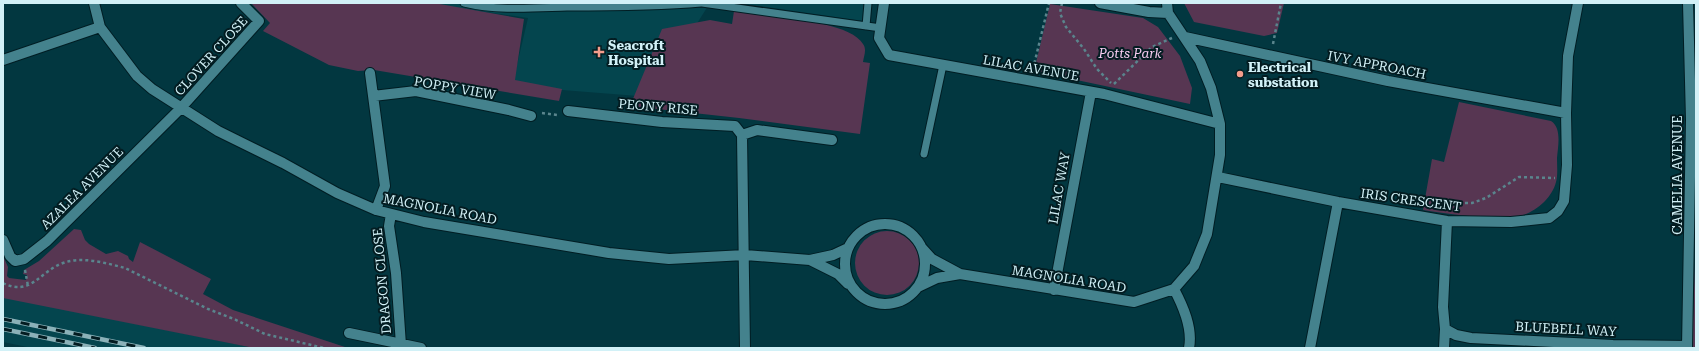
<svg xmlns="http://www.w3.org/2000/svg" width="1699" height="351" font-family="'Roboto Serif',serif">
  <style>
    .built { fill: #04454e }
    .green { fill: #573652 }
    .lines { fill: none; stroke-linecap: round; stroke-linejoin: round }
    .service-casing { stroke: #001d23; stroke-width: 9 }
    .minor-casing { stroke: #001d23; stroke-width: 12 }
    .path { stroke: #5a858d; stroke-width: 2.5; stroke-dasharray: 3 3; stroke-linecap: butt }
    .service { stroke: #44828d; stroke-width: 7 }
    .minor { stroke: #44828d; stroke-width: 10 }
    .rail-casing { stroke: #8bb1b8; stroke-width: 4.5 }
    .rail { stroke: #031c21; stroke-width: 3; stroke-dasharray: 9; stroke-linecap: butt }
    .poi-dot { fill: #f49d8c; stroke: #031c21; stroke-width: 1.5 }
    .labels { text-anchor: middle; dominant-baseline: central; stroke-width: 4; stroke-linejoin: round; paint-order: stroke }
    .poi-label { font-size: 13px; font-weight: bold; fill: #d2f1f7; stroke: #031c21; text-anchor: start }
    .park-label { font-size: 13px; font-style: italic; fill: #f7cbf0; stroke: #031c21 }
    .street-label { font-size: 13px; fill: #d2f1f7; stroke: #031c21 }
  </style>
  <rect width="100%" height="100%" fill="#023740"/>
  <path class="built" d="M424 3H710L650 97 512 86 528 18Z
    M740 3H871L869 22Z
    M3 297 255 348H32L3 342Z"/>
  <path class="green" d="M251 3H434L524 19 515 80 562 89 559 101 374 70 358 71 329 65 263 31 270 23Z
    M1184 3H1284L1277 33 1264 36 1194 22Z
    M1050 4 1143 18 1158 27 1180 56 1192 88 1190 104 1034 71Z
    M734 11C762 15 850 20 863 44 867 49 864 56 863 62L870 63 860 134 739 118 630 106 662 29 710 20 732 24Z
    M1459 102 1551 121C1562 128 1558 146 1557 158 1557 166 1558 175 1556 182 1552 198 1536 212 1520 216 1495 221 1449 214 1423 210L1432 159 1444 162Z
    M74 229 81 230 85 240 89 244 106 254 118 251 128 256 129 259 133 262 140 242 211 279 203 294 233 310 348 348H254L3 298V256L8 267 7 276 9 278 26 280 27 275 23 274 24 270 39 261Z
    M855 263a32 32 0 1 1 64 0a32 32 0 1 1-64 0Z
    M1696 236V348H1692Z"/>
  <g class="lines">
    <defs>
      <path id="service" d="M464 3C497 11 533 8 567 7 612 7 656 7 701 3
        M702 3 881 28
        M866 26 868 3
        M924 154 943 65"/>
      <path id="minor" d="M94 3 100 27 137 76 152 89 218 131 283 163 337 193 376 210 424 222 609 253 669 259 745 255 810 260
        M884 3 879 38 889 55 1104 94 1220 124
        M1100 3 1149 12 1168 13
        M1185 37 1388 81 1566 113
        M3 60 100 27
        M370 73 385 186 376 210
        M373 96 416 91 509 110 531 116
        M568 111 662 122 735 126 742 135 745 348
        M742 135 757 130 832 140
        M1218 177 1338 202 1447 221 1511 222 1549 218 1558 211 1564 201 1567 165 1566 113 1568 56 1578 3
        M391 214 389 226 396 273 401 345
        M845 264a40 40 0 1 1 80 0a40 40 0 1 1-80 0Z
        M3 240 10 256 15 261 24 259 47 241 180 109 259 21 241 3
        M848 248 833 255 810 260 838 274 848 284
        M960 274 1134 302 1174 289 1194 266 1207 234 1220 155V124L1211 88 1200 61 1168 13 1167 3
        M918 287 937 278 960 274 932 259 922 248
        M1174 289C1183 306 1193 328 1189 348
        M1054 290 1091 92
        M1445 329 1456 335 1471 338 1613 345 1687 346
        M349 333 421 348
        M1310 348 1338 202
        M1444 348 1445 329 1443 307 1447 221
        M1687 348 1691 120 1688 3"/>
    </defs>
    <use href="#service" class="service-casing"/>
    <use href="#minor" class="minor-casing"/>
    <path class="path" d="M1062 3 1060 13 1066 27 1084 49 1097 69 1111 83
      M1273 44 1281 3
      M1033 69 1049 3
      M1114 84 1152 47 1172 38
      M542 113 557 115
      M1448 208 1460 203H1472L1486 198 1519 177 1555 178
      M25 270 28 286
      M3 283C31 297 40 271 63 263 82 256 106 263 125 268L208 309 234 319 265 334 324 348"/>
    <use href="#service" class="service"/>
    <use href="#minor" class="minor"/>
    <defs>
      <path id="rail" d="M3 319 144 348
        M3 329 95 348"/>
    </defs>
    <use href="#rail" class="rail-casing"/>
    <use href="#rail" class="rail"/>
  </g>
  <g class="poi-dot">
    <path d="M597 46h4v4h4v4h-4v4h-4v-4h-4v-4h4z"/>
    <circle cx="1240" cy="74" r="4"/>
  </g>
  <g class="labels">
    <g class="poi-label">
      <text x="608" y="45">Seacroft<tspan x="608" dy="15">Hospital</tspan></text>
      <text x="1248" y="67">Electrical<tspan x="1248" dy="15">substation</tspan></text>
    </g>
    <g class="park-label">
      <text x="1130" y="53">Potts Park</text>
    </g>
    <g class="street-label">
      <text transform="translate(211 56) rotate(-48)">CLOVER CLOSE</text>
      <text transform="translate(1377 65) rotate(11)">IVY APPROACH</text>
      <text transform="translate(1031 68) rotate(10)">LILAC AVENUE</text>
      <text transform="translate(455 88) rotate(10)">POPPY VIEW</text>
      <text transform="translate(658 107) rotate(5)">PEONY RISE</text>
      <text transform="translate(1677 175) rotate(-90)">CAMELIA AVENUE</text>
      <text transform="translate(82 188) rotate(-45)">AZALEA AVENUE</text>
      <text transform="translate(1059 188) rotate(-80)">LILAC WAY</text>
      <text transform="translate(1411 200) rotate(8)">IRIS CRESCENT</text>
      <text transform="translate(440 209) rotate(11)">MAGNOLIA ROAD</text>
      <text transform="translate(1069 279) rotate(9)">MAGNOLIA ROAD</text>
      <text transform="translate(382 281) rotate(-95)">DRAGON CLOSE</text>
      <text transform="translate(1566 329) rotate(3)">BLUEBELL WAY</text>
    </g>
  </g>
  <rect width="1699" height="351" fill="none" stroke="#d2f1f7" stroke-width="8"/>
</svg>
